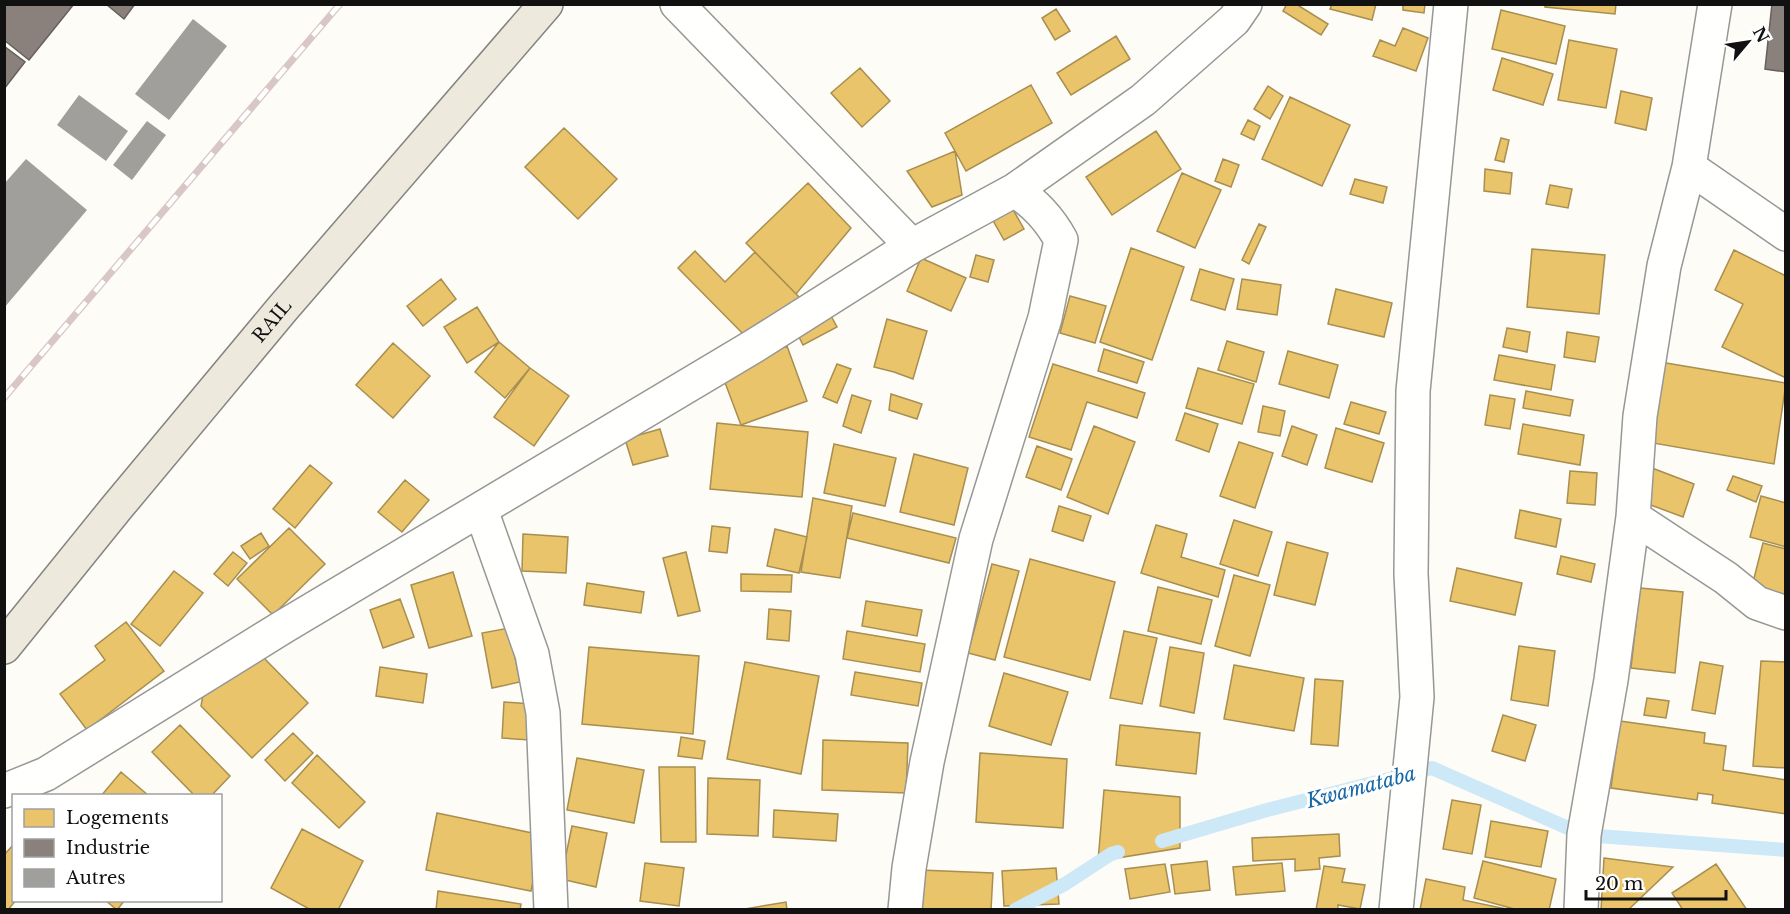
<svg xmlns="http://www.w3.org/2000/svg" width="1790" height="914" font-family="'Libre Baskerville',serif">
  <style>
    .homes { fill: #e9c46a; stroke: #a88e4f; stroke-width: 1.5 }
    .industry { fill: #8a817c; stroke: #665f5c; stroke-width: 1.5 }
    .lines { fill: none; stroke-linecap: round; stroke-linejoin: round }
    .stream { stroke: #cde8f7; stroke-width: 14 }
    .building { fill: #a19f9c }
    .minor-casing { stroke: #979795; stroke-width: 36 }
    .major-casing { stroke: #858482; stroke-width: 36 }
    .minor { stroke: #fffffe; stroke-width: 33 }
    .major { stroke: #ede9dc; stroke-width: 33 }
    .rail-casing { stroke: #d9c6c7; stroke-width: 7 }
    .rail { stroke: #fff; stroke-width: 4.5; stroke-dasharray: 14; stroke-linecap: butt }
    .labels { text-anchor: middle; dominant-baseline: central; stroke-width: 6; stroke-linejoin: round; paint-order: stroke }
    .street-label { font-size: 18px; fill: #111; stroke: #fff }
    .water-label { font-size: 20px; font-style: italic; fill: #1768a6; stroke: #fff }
  </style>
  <rect width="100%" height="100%" fill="#fdfcf7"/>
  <path class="homes" d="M1287 4H1296L1328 24 1321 35 1283 11Z
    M1332 4H1376L1372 20 1330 9Z
    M1403 4H1425L1424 13 1403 10Z
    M1545 4H1616L1615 14 1545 7Z
    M1056 9 1070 31 1055 40 1042 18Z
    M1501 10 1565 26 1556 64 1492 49Z
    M1403 28 1428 38 1416 71 1373 56 1380 40 1395 46Z
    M1116 36 1130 59 1071 95 1057 73Z
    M1569 40 1617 49 1606 108 1558 100Z
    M1502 58 1553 74 1543 105 1493 90Z
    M860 68 890 101 862 127 831 93Z
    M1031 85 1052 123 966 171 945 133Z
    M1268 86 1283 96 1270 119 1254 109Z
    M1621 91 1652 98 1646 130 1615 123Z
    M1290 97 1350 125 1322 186 1262 159Z
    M1248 120 1260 126 1254 140 1241 134Z
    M564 128 617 179 578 219 525 167Z
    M1156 131 1181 169 1112 215 1086 177Z
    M1501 138 1509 140 1504 162 1495 160Z
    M955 151 962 195 932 207 907 171Z
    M1223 159 1239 165 1231 187 1215 181Z
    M1485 169 1512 173 1510 194 1484 191Z
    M1182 173 1221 190 1195 248 1157 231Z
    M1355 179 1387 187 1383 203 1350 194Z
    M808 183 851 228 796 294 746 243Z
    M1550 185 1572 189 1568 208 1546 204Z
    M1011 206 1024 229 1004 240 991 217Z
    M1259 224 1266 227 1249 264 1242 260Z
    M1131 248 1184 267 1152 360 1100 342Z
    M1532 249 1605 255 1599 314 1527 307Z
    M1734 250 1786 276V378L1722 347 1743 304 1715 290Z
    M695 251 725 282 755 252 800 298 753 344 678 268Z
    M976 255 994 260 988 282 970 277Z
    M921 258 966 278 951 311 907 291Z
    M1200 269 1234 279 1225 310 1191 300Z
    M441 279 456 299 423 326 407 306Z
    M1242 279 1281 285 1277 315 1237 309Z
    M1336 289 1392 303 1384 337 1328 324Z
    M1070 296 1106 306 1095 343 1060 333Z
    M477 307 499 342 467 363 444 327Z
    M830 314 837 327 803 345 797 333Z
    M887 319 927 331 913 379 894 372 874 367Z
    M1507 328 1530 332 1527 352 1503 347Z
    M1567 332 1599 337 1595 362 1564 357Z
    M1227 341 1264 352 1256 382 1218 370Z
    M499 342 530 368 505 398 475 372Z
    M393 343 430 376 393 418 356 385Z
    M787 346 807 401 741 425 721 372Z
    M1104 349 1144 362 1137 383 1098 371Z
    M1288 351 1338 365 1329 398 1279 384Z
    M1499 355 1555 365 1551 390 1494 380Z
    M1660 362 1786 383 1774 464 1647 442Z
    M837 364 851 369 837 403 823 397Z
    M1053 364 1145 393 1137 418 1087 402 1071 450 1029 437Z
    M530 368 569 396 534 446 494 417Z
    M1198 368 1254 384 1242 424 1186 408Z
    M1526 391 1573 400 1570 416 1523 408Z
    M891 394 922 404 917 419 889 410Z
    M852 395 871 401 861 433 843 426Z
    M1490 395 1515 399 1510 429 1485 425Z
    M1351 402 1386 412 1379 434 1344 424Z
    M1263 406 1285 411 1280 436 1258 432Z
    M1185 413 1218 424 1209 452 1176 440Z
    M717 423 808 432 802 497 710 489Z
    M1523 424 1584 435 1580 465 1518 454Z
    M1094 426 1135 442 1108 514 1067 497Z
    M1292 426 1317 435 1307 465 1282 456Z
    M1336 428 1384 443 1372 482 1325 468Z
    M660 429 668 456 633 465 625 439Z
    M1239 442 1273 453 1255 508 1220 496Z
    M834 444 896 458 885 506 824 493Z
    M1037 446 1072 459 1061 490 1026 477Z
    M914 454 968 468 954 525 900 512Z
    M310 465 332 483 295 528 273 509Z
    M1652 468 1694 484 1683 517 1640 501Z
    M1570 471 1597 473 1595 505 1567 503Z
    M1733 476 1762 486 1756 502 1727 490Z
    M405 480 429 500 402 532 378 512Z
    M1761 496 1786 503V547L1750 537Z
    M813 498 852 506 840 578 801 572Z
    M1059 506 1091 516 1083 541 1052 531Z
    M1520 510 1561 519 1556 547 1515 538Z
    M853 513 956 538 949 563 847 538Z
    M1234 520 1272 532 1258 576 1220 564Z
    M1156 525 1187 534 1181 557 1225 570 1218 597 1141 573Z
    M712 526 730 528 727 553 709 551Z
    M289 528 325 564 273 615 237 579Z
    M775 529 807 537 799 573 767 566Z
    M261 533 269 546 250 559 241 546Z
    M523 534 568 537 566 573 522 571Z
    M1287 542 1328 553 1315 605 1274 595Z
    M1763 543 1786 549V603L1750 594Z
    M233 552 247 563 228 586 214 574Z
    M686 552 700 611 678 616 663 558Z
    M1561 556 1595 564 1591 582 1557 574Z
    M1030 559 1115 582 1090 680 1004 657Z
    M992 564 1019 571 995 660 968 653Z
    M1457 568 1522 583 1515 615 1450 601Z
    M174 571 203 593 160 646 131 624Z
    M453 572 472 636 429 648 411 585Z
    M741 574 792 575 791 592 741 591Z
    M1234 575 1270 585 1250 656 1215 646Z
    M587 583 644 592 641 613 584 605Z
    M1158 587 1212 600 1201 644 1148 631Z
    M1640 588 1683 592 1675 673 1631 668Z
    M400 599 414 637 383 648 370 610Z
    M866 601 922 610 917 636 862 626Z
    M769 609 791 611 789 641 767 639Z
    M126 622 164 671 87 730 60 694 105 660 95 646Z
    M509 628 520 682 492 688 482 633Z
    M847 631 925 644 920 672 843 659Z
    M1124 631 1157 638 1142 704 1110 698Z
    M1519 646 1555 651 1548 706 1511 700Z
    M589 647 699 656 693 734 582 724Z
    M1170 647 1204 653 1194 713 1160 706Z
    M261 655 308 703 252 758 201 706 204 689Z
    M1761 661 1786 662V768L1753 766Z
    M745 662 819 676 801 774 727 759Z
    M1700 662 1723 666 1715 714 1692 710Z
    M1234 665 1304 678 1294 731 1224 719Z
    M380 667 427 674 423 703 376 696Z
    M855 672 922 683 918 706 851 695Z
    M1004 673 1068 692 1051 745 989 726Z
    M1315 679 1343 681 1338 746 1311 744Z
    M1647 698 1669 701 1666 718 1644 715Z
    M504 702 532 704 529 740 502 738Z
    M1503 715 1536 725 1525 761 1492 751Z
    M1620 721 1705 733 1704 743 1726 746 1723 770 1786 780V814L1712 803 1713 795 1698 793 1697 800 1611 788Z
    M180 725 230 776 211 796H195L152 752Z
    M1120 725 1200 733 1196 774 1116 765Z
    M293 733 313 753 285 781 265 760Z
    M681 737 705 741 702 759 678 756Z
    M823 740 908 743 906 793 822 790Z
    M980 753 1067 759 1063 828 976 822Z
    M317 755 365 802 339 828 292 783Z
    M577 758 644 770 634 823 567 810Z
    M659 767H695L696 842H661Z
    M121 772 149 796H101Z
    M708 778 760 780 758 836 707 834Z
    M1104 790 1180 797V848L1098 861Z
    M1452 800 1481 805 1472 854 1443 849Z
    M774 810 838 814 836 841 773 837Z
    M437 813 542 835 531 891 426 870Z
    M1491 821 1548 831 1541 867 1485 857Z
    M572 826 607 833 596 887 561 879Z
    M302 829 363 861 338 910H311L271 888Z
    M1339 834 1340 856 1319 858 1320 869 1295 871V859L1253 861 1252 838Z
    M14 844V900H16L8 910H4V855Z
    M1604 858 1673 867 1628 910H1601Z
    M1207 861 1210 890 1175 894 1171 865Z
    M1483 861 1556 879 1549 910H1518L1474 898Z
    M645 863 684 868 679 906 640 901Z
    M1282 863 1285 891 1236 895 1233 867Z
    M1165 864 1170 892 1130 899 1125 869Z
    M1716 864 1747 910H1683L1672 893Z
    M1324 866 1345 869 1342 882 1365 885 1360 909 1338 905V910H1316Z
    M1056 868 1059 904 1004 906 1002 871Z
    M920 870 993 873 991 910H919Z
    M1426 879 1465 887 1463 900 1511 910H1420Z
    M438 891 521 904 520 910H436Z
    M105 900H125L117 910Z
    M786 902 787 910H739Z"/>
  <path class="industry" d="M4 4H74L29 60 4 40Z
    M106 4H135L124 19Z
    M1772 4H1786V72L1765 69Z
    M4 46 25 62 4 89Z"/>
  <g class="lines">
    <path class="stream" d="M1162 841 1267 810 1432 768 1584 835 1786 850
      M1015 910 1065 884 1111 854 1118 852"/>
  </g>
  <path class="building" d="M193 19 227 46 169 120 135 94Z
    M79 95 128 131 106 161 57 125Z
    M147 121 166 135 132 180 113 165Z
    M26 159 87 210 4 308V184Z"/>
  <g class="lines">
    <defs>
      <path id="minor" d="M677 4 912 246
        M1689 167 1786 234
        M481 510 532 654 543 713 551 910
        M1633 517 1726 578 1757 603 1786 613
        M4 791 46 774 283 627 754 346 912 246 1015 190 1143 100 1234 20 1245 4
        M905 910 909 868 927 762 976 539 1045 318 1061 240C1049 218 1035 204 1015 190
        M1396 910 1417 697 1411 574 1413 391 1451 4
        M1581 910 1584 835 1611 680 1633 517 1640 416 1664 266 1689 167 1715 4"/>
      <g id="major">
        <path id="s1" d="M4 647 118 506 283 308 546 4"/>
      </g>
    </defs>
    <use href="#minor" class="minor-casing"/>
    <use href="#major" class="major-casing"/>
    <use href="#minor" class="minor"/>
    <use href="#major" class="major"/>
    <defs>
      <path id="rail" d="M4 398 340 4"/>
    </defs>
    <use href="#rail" class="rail-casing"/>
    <use href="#rail" class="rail"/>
  </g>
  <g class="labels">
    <g class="street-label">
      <text stroke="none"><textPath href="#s1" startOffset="422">RAIL</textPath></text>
    </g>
    <g class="water-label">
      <text transform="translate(1361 787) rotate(-15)">Kwamataba</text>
    </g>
  </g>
  <rect width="1790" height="914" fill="none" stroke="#111111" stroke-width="12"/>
  <rect x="12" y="794" width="210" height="108" fill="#ffffff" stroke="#a0a0a0" stroke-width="1.5"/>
  <rect x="24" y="809" width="30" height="18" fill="#e9c46a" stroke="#a0a0a0" stroke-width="1.5"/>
  <text x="66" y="824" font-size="18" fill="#111111">Logements</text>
  <rect x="24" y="839" width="30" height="18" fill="#8a817c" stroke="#a0a0a0" stroke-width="1.5"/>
  <text x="66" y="854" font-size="18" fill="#111111">Industrie</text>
  <rect x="24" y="869" width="30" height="18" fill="#a19f9c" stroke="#a0a0a0" stroke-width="1.5"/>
  <text x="66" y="884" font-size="18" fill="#111111">Autres</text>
  <g transform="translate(1748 42) rotate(61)" stroke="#ffffff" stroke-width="4.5" paint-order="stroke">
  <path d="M0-4.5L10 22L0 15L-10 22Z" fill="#111111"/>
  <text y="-9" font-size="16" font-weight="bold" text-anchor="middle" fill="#111111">N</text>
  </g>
  <path d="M1586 890v9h140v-9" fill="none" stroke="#111111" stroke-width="3"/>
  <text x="1595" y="890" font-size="18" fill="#111111" stroke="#ffffff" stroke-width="4.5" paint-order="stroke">20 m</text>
</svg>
